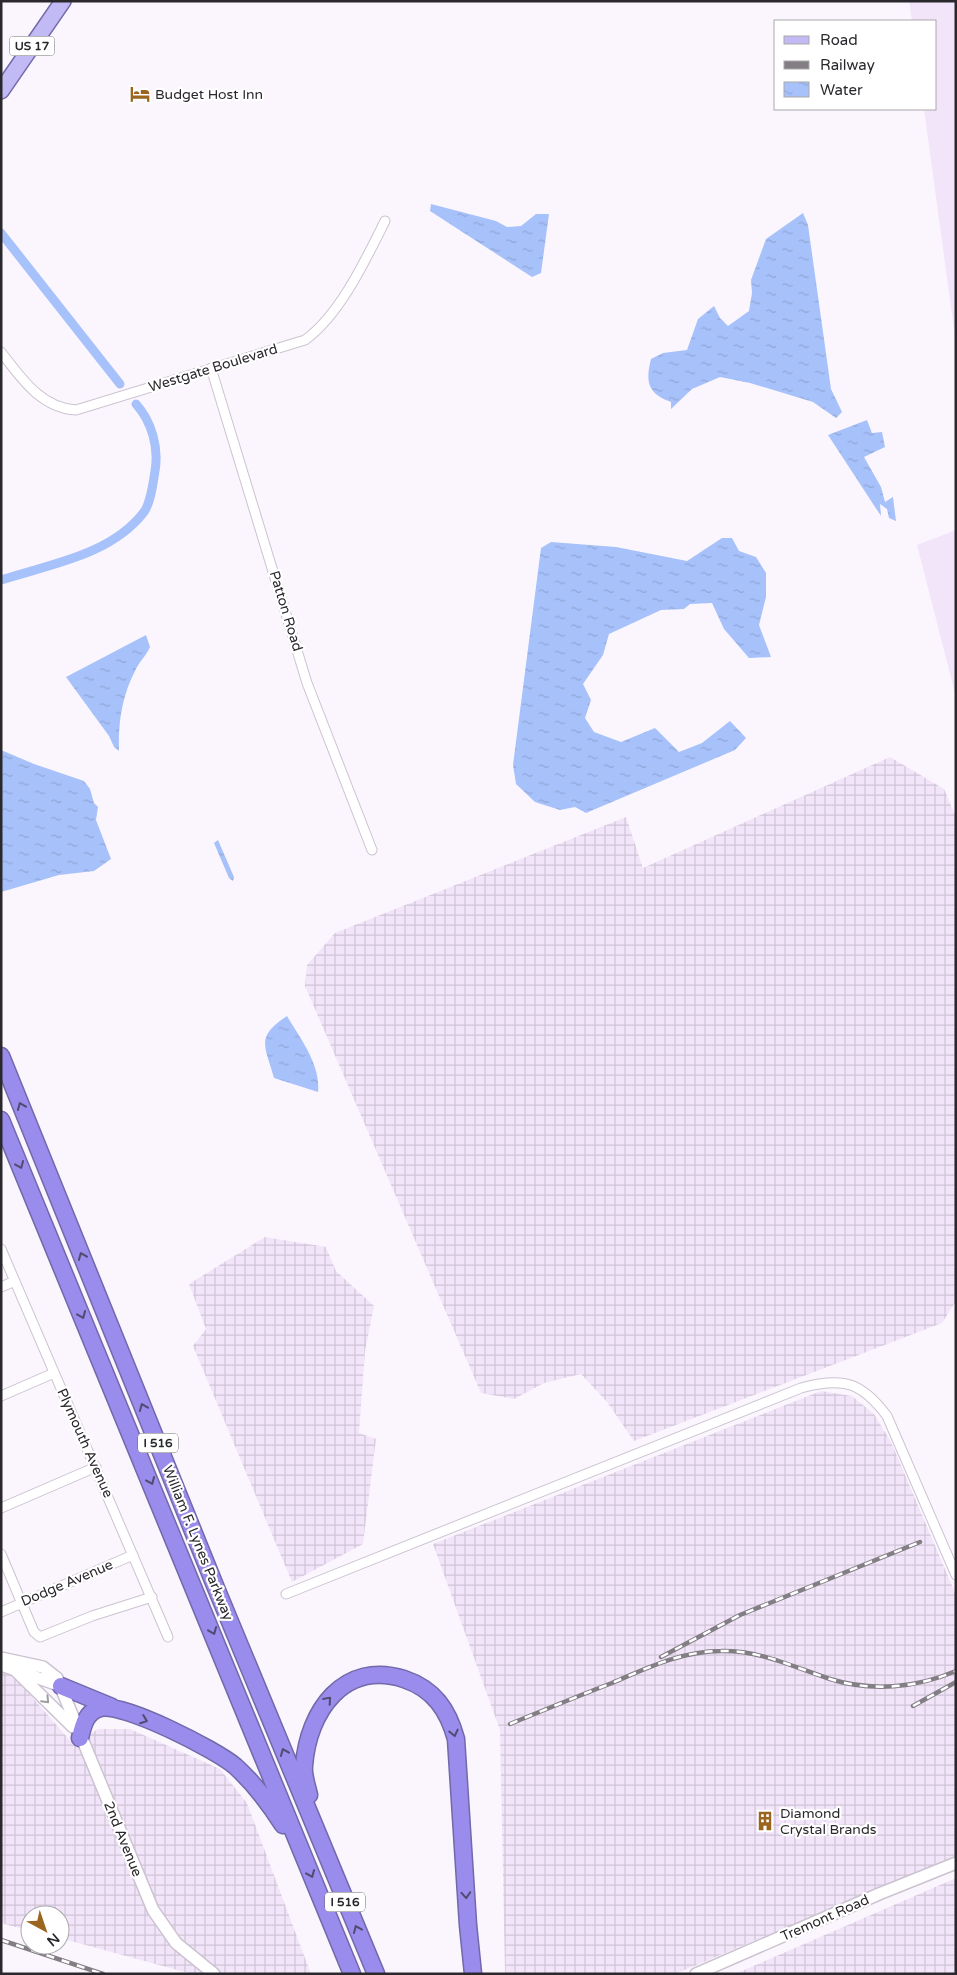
<svg xmlns="http://www.w3.org/2000/svg" width="957" height="1975" font-family="'Varela Round',sans-serif">
  <style>
    .built { fill: #f2e5fa }
    .industrial { fill: url(#industrial-grid) }
    .water { fill: url(#water-ripples) }
    .lines { fill: none; stroke-linecap: round; stroke-linejoin: round }
    .canal { stroke: #a7c1fa; stroke-width: 9 }
    .minor-casing { stroke: #ccc3d1; stroke-width: 11 }
    .tertiary-casing { stroke: #ccc3d1; stroke-width: 14 }
    .primary-casing { stroke: #7269a9; stroke-width: 18 }
    .motorway-casing { stroke: #7269a9; stroke-width: 19 }
    .minor { stroke: #fff; stroke-width: 9 }
    .tertiary { stroke: #fff; stroke-width: 11 }
    .primary { stroke: #c2baf4; stroke-width: 15 }
    .motorway { stroke: #998cec; stroke-width: 16 }
    .rail-casing { stroke: #827e84; stroke-width: 4.5 }
    .rail { stroke: #fff; stroke-width: 2.5; stroke-dasharray: 8; stroke-linecap: butt }
    .oneway { stroke: #524b70 }
    .oneway2 { stroke: #a09ea0 }
    .labels { text-anchor: middle; dominant-baseline: central; stroke-width: 4.5; stroke-linejoin: round; paint-order: stroke }
    .shield { fill: #fff; stroke: #6b686c; stroke-width: 1 }
    .shield-label { font-size: 12px; font-weight: bold; fill: #2b282d }
    .poi-label { font-size: 14px; fill: #2b282d; stroke: #fff; text-anchor: start }
    .street-label { font-size: 14px; fill: #2b282d; stroke: #fff }
  </style>
  <defs>
    <pattern id="industrial-grid" width="8" height="8" patternUnits="userSpaceOnUse" patternTransform="scale(1.25)"><rect width="8" height="8" fill="#f2e5fa"/><path d="M0 4h8M4 0v8" fill="none" stroke="#d0c4d7"/></pattern>
    <pattern id="water-ripples" width="26" height="14" patternUnits="userSpaceOnUse" patternTransform="scale(1.25)"><rect width="26" height="14" fill="#a7c1fa"/><path d="M2 4q2-2 4 0t4 0M15 11q2-2 4 0t4 0" fill="none" stroke="#90a6d7"/></pattern>
  </defs>
  <rect width="100%" height="100%" fill="#fbf6fe"/>
  <path class="built" d="M909 1H956V344L924 109H936V21H912Z
    M956 530V697L917 545Z"/>
  <path class="industrial" d="M890 757 944 789 956 817V1301L942 1323 634 1441 607 1402 581 1374 544 1383 514 1399 481 1393 305 986 307 965 335 933 626 817 643 868Z
    M265 1237 326 1247 336 1271 374 1306 365 1351 359 1433 376 1439 363 1544 292 1582 193 1346 206 1329 189 1284Z
    M821 1391 852 1396 874 1414 891 1442 956 1595V1856L675 1974H505L500 1730 433 1544Z
    M1 1670 11 1673 73 1744 98 1729H130L220 1769 247 1803 311 1974H192L60 1938V1915H30V1931L1 1923Z
    M956 1878V1974H735Z"/>
  <path class="water" d="M431 204 496 221 507 227 521 226 536 214H549L541 273 532 277 430 211Z
    M803 213 808 225 831 389 842 412 836 418 813 402 750 383 720 377 692 389 671 409V402C648 394 645 382 651 359L663 353 687 350 698 319 714 306 720 318 728 326 749 311 752 293 751 280 766 239Z
    M867 420 872 433 882 432 885 447 864 457 881 487 885 502 893 497 896 521 889 518 887 509 880 504 881 516 828 435Z
    M722 538H732L739 551 756 557 766 573V597L759 625 771 657 749 658 724 629 712 603 690 604 684 609 661 610 609 634 603 655 583 684 591 700 585 718 594 732 621 742 655 728 679 752 702 743 730 721 746 738 735 750 586 813 575 807 560 810 535 802 516 784 513 765 541 548 551 542 616 547 687 561Z
    M146 635 150 647C146 656 139 662 135 671 122 696 118 723 119 751L114 747 109 736 66 677Z
    M1 750 34 764 84 781 90 789 94 803 98 807 96 820 111 859 94 871 59 875 1 892Z
    M218 840 234 877 233 881 229 878 214 843Z
    M287 1016C300 1038 321 1065 318 1092L274 1078C265 1046 255 1037 287 1016Z"/>
  <g class="lines">
    <path class="canal" d="M1 233 120 384
      M1 580C51 564 111 555 144 512 151 502 153 483 155 471 159 448 152 422 136 404"/>
    <defs>
      <path id="minor" d="M1 352C21 378 41 408 76 410L305 340C340 315 366 259 385 221
        M211 368 307 683 372 850
        M1 1249 168 1637
        M1 1287 15 1281
        M1 1396 54 1373
        M1 1508 96 1467
        M1 1554 34 1632 40 1637 92 1616 152 1597
        M286 1594 801 1388C842 1377 861 1381 887 1416L956 1575
        M1 1612 133 1555"/>
      <path id="tertiary" d="M1 1658 43 1667 57 1678 153 1910 176 1943 214 1974
        M1 1665 61 1686
        M16 1671 73 1727
        M696 1974 879 1894 956 1863"/>
      <path id="primary" d="M1 91 63 1"/>
      <path id="motorway" d="M1 1056 216 1588 376 1974
        M1 1120 352 1974
        M61 1686 112 1707
        M80 1738C83 1725 86 1712 100 1708 123 1702 216 1750 235 1766 255 1784 269 1803 283 1825
        M309 1795C307 1786 303 1775 304 1766 308 1711 344 1660 404 1679 434 1689 448 1710 456 1739L468 1925 473 1974"/>
    </defs>
    <use href="#minor" class="minor-casing"/>
    <use href="#tertiary" class="tertiary-casing"/>
    <use href="#primary" class="primary-casing"/>
    <use href="#motorway" class="motorway-casing"/>
    <use href="#minor" class="minor"/>
    <use href="#tertiary" class="tertiary"/>
    <use href="#primary" class="primary"/>
    <use href="#motorway" class="motorway"/>
    <defs>
      <path id="rail" d="M661 1657 740 1615 920 1542
        M913 1706 956 1682
        M510 1724C544 1710 578 1696 612 1683 647 1668 682 1651 721 1651 760 1650 793 1667 830 1679 872 1692 916 1688 956 1671
        M1 1940 103 1974"/>
    </defs>
    <use href="#rail" class="rail-casing"/>
    <use href="#rail" class="rail"/>
  </g>
  <defs><path id="oneway-chevron" d="M-2-3.5L2.5 0L-2 3.5" fill="none" stroke-width="1.6" stroke-linecap="round" stroke-linejoin="round" transform="scale(1.25)"/></defs>
  <g class="oneway">
    <use href="#oneway-chevron" transform="translate(21 1106) rotate(-112)"/>
    <use href="#oneway-chevron" transform="translate(20 1165) rotate(67)"/>
    <use href="#oneway-chevron" transform="translate(82 1256) rotate(-112)"/>
    <use href="#oneway-chevron" transform="translate(82 1315) rotate(67)"/>
    <use href="#oneway-chevron" transform="translate(143 1407) rotate(-112)"/>
    <use href="#oneway-chevron" transform="translate(151 1481) rotate(67)"/>
    <use href="#oneway-chevron" transform="translate(213 1631) rotate(68)"/>
    <use href="#oneway-chevron" transform="translate(328 1700) rotate(-49)"/>
    <use href="#oneway-chevron" transform="translate(144 1720) rotate(21)"/>
    <use href="#oneway-chevron" transform="translate(454 1733) rotate(77)"/>
    <use href="#oneway-chevron" transform="translate(284 1752) rotate(-112)"/>
    <use href="#oneway-chevron" transform="translate(311 1874) rotate(67)"/>
    <use href="#oneway-chevron" transform="translate(466 1895) rotate(86)"/>
    <use href="#oneway-chevron" transform="translate(357 1929) rotate(-113)"/>
  </g>
  <use class="oneway2" href="#oneway-chevron" transform="translate(46 1700) rotate(46)"/>
  <defs>
    <symbol id="hotel-bare" viewBox="-9 -9 18 18"><path d="M-6-4.5h1.5V1H6V5H4.5V3h-9V5H-6ZM-4 0a1.8 1.8 0 1 1 3.6 0ZM.5 0V-2.5h3Q6-2.5 6 0Z" fill="#9c651f" stroke="#fff" stroke-width="2.5" paint-order="stroke"/></symbol>
    <symbol id="building-bare" viewBox="-9 -9 18 18"><path d="M-4-6H4V6H1V3H-1V6H-4ZM-2.5-4.3h1.7v1.8h-1.7ZM.8-4.3h1.7v1.8H.8ZM-2.5-1h1.7V.8h-1.7ZM.8-1h1.7V.8H.8Z" fill="#9c651f" stroke="#fff" stroke-width="2.5" paint-order="stroke"/></symbol>
  </defs>
  <g fill-rule="evenodd">
    <use href="#hotel-bare" x="126" y="80" width="28" height="28"/>
    <use href="#building-bare" x="751" y="1807" width="28" height="28"/>
  </g>
  <g class="labels">
    <g class="shield">
      <rect x="9.5" y="36.5" width="45" height="19" rx="4"/>
      <rect x="138" y="1433.5" width="40" height="19" rx="4"/>
      <rect x="325" y="1892.5" width="40" height="19" rx="4"/>
    </g>
    <g class="shield-label">
      <text x="32" y="46">US 17</text>
      <text x="158" y="1443">I 516</text>
      <text x="345" y="1902">I 516</text>
    </g>
    <g class="poi-label">
      <text x="155" y="94">Budget Host Inn</text>
      <text x="780" y="1813">Diamond<tspan x="780" dy="16">Crystal Brands</tspan></text>
    </g>
    <g class="street-label">
      <text transform="translate(213 368) rotate(-17)">Westgate Boulevard</text>
      <text transform="translate(286 611) rotate(73)">Patton Road</text>
      <text transform="translate(85 1443) rotate(66)">Plymouth Avenue</text>
      <text transform="translate(198 1543) rotate(68)">William F. Lynes Parkway</text>
      <text transform="translate(67 1583) rotate(-23)">Dodge Avenue</text>
      <text transform="translate(123 1839) rotate(68)">2nd Avenue</text>
      <text transform="translate(825 1918) rotate(-24)">Tremont Road</text>
    </g>
  </g>
  <rect width="957" height="1975" fill="none" stroke="#2b282d" stroke-width="5"/>
  <rect x="774" y="20" width="162" height="90" fill="#ffffff" stroke="#aaa9ab"/>
  <rect x="784" y="36" width="25" height="8" fill="#c2baf4" stroke="#aaa9ab"/>
  <text x="820" y="45" font-size="15" fill="#2b282d">Road</text>
  <rect x="784" y="61" width="25" height="8" fill="#827e84" stroke="#aaa9ab"/>
  <text x="820" y="70" font-size="15" fill="#2b282d">Railway</text>
  <rect x="784" y="82" width="25" height="15" fill="url(#water-ripples)" stroke="#aaa9ab"/>
  <text x="820" y="95" font-size="15" fill="#2b282d">Water</text>
  <g transform="translate(45 1930) rotate(140)"><circle r="24" fill="#ffffff" stroke="#aaa9ab"/>
  <path d="M0-4L9 19L0 12L-9 19Z" fill="#9c651f"/>
  <text y="-8" font-size="14" font-weight="bold" text-anchor="middle" fill="#2b282d">N</text>
  </g>
</svg>
